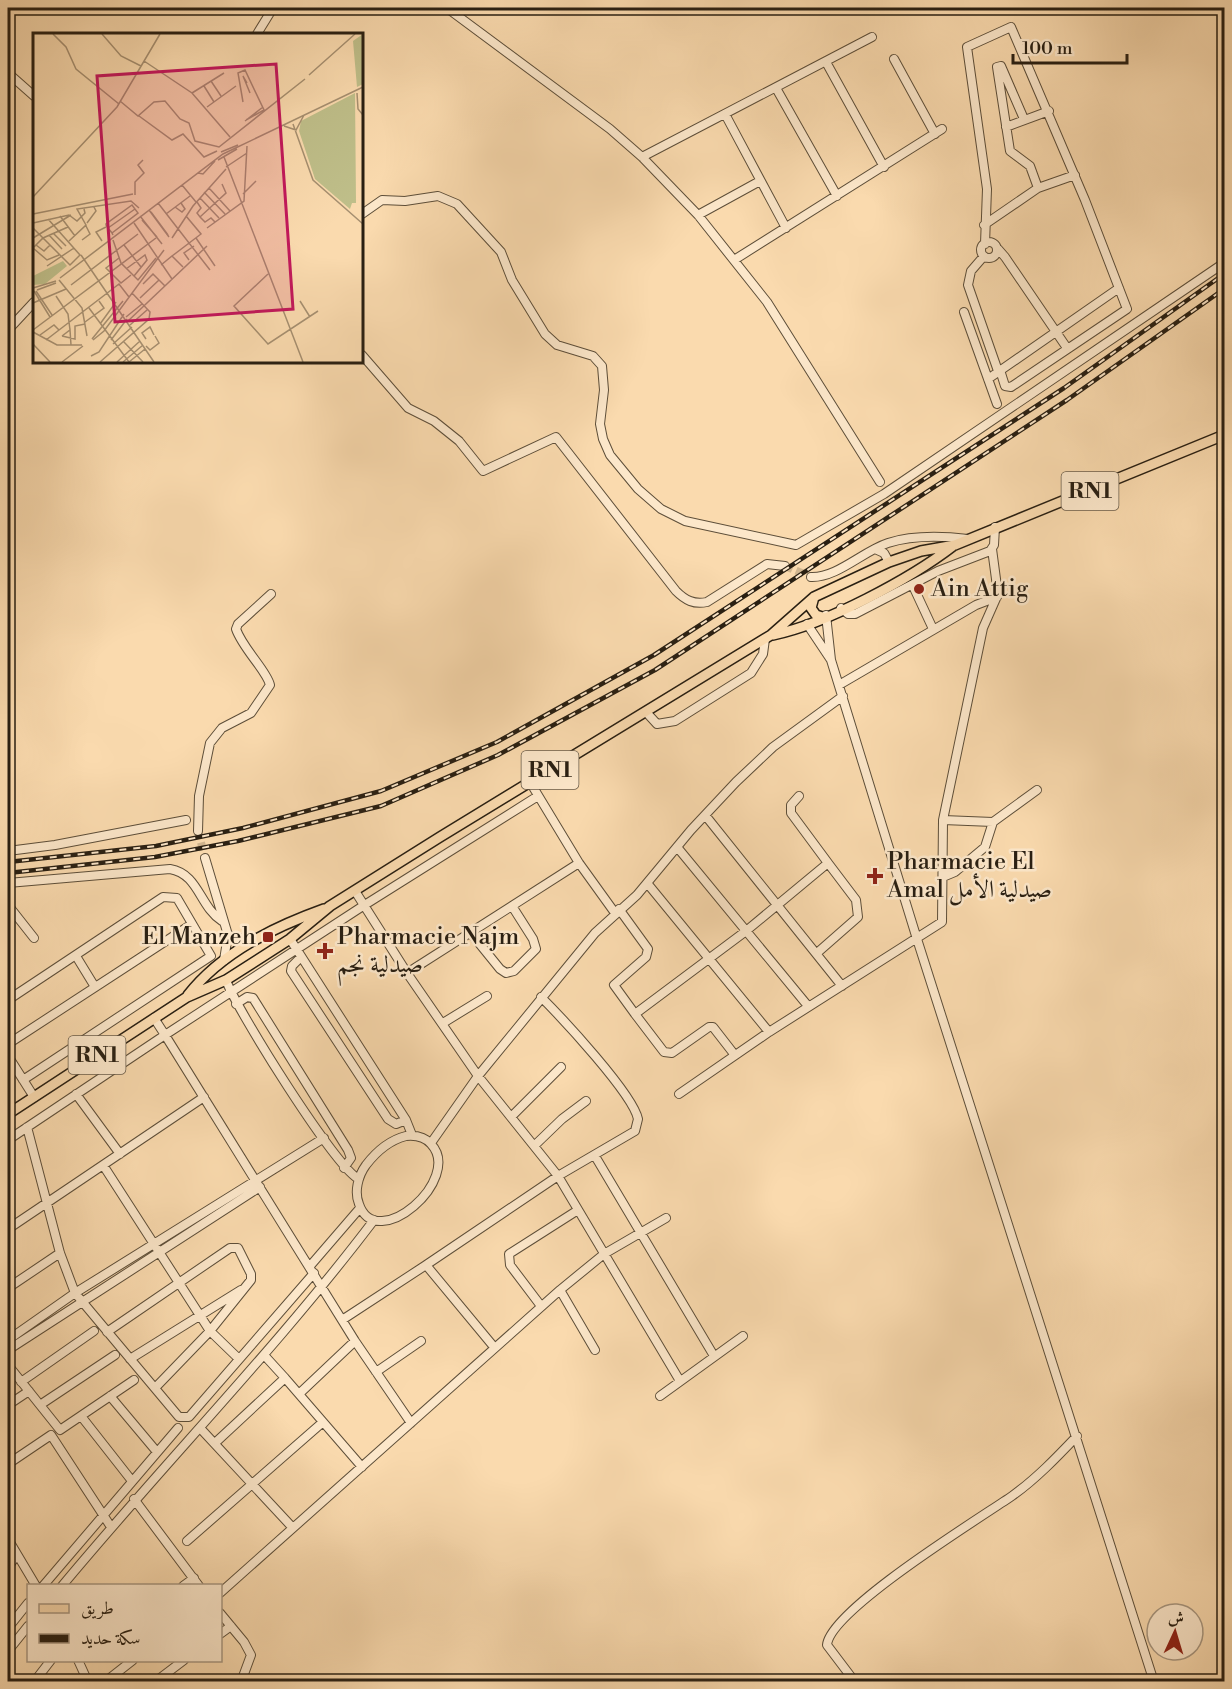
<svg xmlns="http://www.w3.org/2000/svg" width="1232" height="1689" font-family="'Libre Bodoni',Amiri,serif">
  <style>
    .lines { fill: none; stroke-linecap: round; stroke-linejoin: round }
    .minor-tunnel { stroke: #d0b58f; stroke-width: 8; stroke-dasharray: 8 4; stroke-linecap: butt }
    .minor-casing { stroke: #5d4e39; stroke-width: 10 }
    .major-casing { stroke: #291f12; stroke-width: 12 }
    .minor { stroke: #fce7ca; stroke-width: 8 }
    .major { stroke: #fadaae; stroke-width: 9 }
    .rail-casing { stroke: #291f12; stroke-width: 4.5 }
    .rail { stroke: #fce7ca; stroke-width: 2; stroke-dasharray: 7; stroke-linecap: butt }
    .poi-dot { fill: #8f2418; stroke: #fce7ca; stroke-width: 2 }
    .labels { text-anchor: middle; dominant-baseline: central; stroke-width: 5; stroke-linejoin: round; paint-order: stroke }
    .shield { fill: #fce7ca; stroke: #685b49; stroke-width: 1.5 }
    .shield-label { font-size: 22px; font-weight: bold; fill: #291f12 }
    .poi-label { font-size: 24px; fill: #291f12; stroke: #fce7ca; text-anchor: start }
    .inset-road { fill: none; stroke: #a68f70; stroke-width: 1.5 }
    .view { fill: #c2185b; fill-opacity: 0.15; stroke: #c2185b; stroke-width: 3 }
    .inset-edge { fill: none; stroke: #291f12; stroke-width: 3 }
  </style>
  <rect width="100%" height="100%" fill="#fadaae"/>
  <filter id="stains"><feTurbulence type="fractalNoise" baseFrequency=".00333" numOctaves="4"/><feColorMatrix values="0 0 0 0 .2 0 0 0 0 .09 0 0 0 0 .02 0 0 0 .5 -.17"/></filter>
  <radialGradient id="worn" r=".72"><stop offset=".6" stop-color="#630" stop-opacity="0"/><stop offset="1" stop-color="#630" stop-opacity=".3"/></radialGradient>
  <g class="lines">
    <path class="minor-tunnel" d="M785 566 811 577
      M198 831 205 858"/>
    <defs>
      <path id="minor" d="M447 8 610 129 642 157 698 215 767 302 880 482
        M257 34 273 8
        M894 59 935 134
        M826 62 884 167
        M8 73 34 96
        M776 88 837 196
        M725 114 786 228
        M1024 119 1001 66 997 67 1010 151 1030 166 1038 188
        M1006 127 1049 111
        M642 157 872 37
        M362 214 382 200 405 201 438 196 457 204 501 252 512 280 545 334 557 345 593 356 602 366 604 390 600 424 603 439 610 455 638 489 661 509 685 521 796 545 884 494 1224 263
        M698 215 760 181
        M984 225 1038 188 1075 175
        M981 250a8 8 0 1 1 16 0a8 8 0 1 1-16 0Z
        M985 244 987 189 967 47 1011 27 1085 200 1127 309 1011 387 1005 386 1000 370
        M998 249 1005 257 1067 348
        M984 256 971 271 968 285 998 371
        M734 260 942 129
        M964 312 997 404
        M8 330 34 302
        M362 355 408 408 434 421 459 441 483 471 556 437 676 591C685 600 694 605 707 602L767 564 785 566
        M988 379 1119 288
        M875 549 884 553 889 562
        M811 577C837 578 863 551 888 543 913 535 943 536 968 539
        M913 586 933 629
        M841 608 848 614H855L938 571 990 551 994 545 995 527
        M826 615 831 660 917 939 1154 1682
        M807 624 831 660
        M839 685 976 605 997 597
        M646 712 657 724 675 721 751 673 763 654 765 639
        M530 782 579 863 615 913
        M705 815 842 986
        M943 820 993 822 1037 790
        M198 831 199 796 210 743 222 728 251 713 270 685C267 671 243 649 236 629L238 624 271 594
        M677 847 808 1006
        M8 851 55 845 186 820
        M205 858 228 935 253 941
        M943 877 955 872 985 847 993 822
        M8 883 170 869C199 874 199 906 222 921
        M647 883 769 1032
        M355 891 407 973 478 1076 558 1176 680 1381
        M8 905 34 938
        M619 909 648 949 646 957 614 985 635 1014 746 931 828 863 791 813V805L799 796
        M470 932 500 969 506 973 514 971 536 949 533 939 512 906
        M290 939 406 1120 412 1135
        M817 953 858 917 856 900 828 863
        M76 956 95 987
        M301 957 292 966 291 971 388 1119 396 1124 406 1120
        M224 960 228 935
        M8 966 9 968
        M407 973 579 863
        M226 980C236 1009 337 1170 359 1179
        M8 1000 163 897 177 898 211 956 23 1080
        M236 1004 247 997 253 998 348 1150 351 1158 344 1168
        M635 1014 664 1052 672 1053 709 1027H713L734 1054
        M443 1023 487 996
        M8 1044 192 924
        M8 1056 34 1097
        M76 1094 120 1154
        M679 1094 769 1032 942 922 943 820 983 628 998 594 992 549
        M511 1117 561 1067
        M27 1127 60 1253 75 1293 179 1417H189L314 1273
        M406 1136C416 1135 425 1137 431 1144 464 1179 376 1255 359 1204 354 1192 358 1176 366 1165 376 1152 390 1140 406 1136Z
        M8 1140 165 1035 154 1018
        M431 1143 478 1076 595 933 637 895 691 830 736 782 773 747 843 696
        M534 1146 562 1119 586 1101
        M595 1156 714 1356
        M103 1165 210 1331 239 1359
        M8 1229 204 1097
        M426 1265 558 1176 635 1131 638 1119C633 1094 562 1018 541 997
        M310 1266 360 1208
        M8 1288 60 1253
        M560 1290 595 1350
        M541 1306 510 1265 509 1254 578 1210
        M342 1320 426 1265 494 1347
        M107 1332 230 1248H238L251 1274V1280L210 1331 155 1388
        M8 1340 75 1293 324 1138
        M8 1350 260 1187
        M264 1355 285 1378
        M130 1359 241 1290
        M8 1365 60 1430 134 1380
        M376 1372 421 1341
        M21 1382 94 1331
        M300 1393 355 1341
        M110 1396 157 1452
        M660 1396 743 1336
        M8 1405 29 1391
        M40 1405 115 1355
        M81 1416 132 1481
        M411 1423 355 1341 165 1035 363 906 538 796
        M200 1428 292 1527
        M215 1443 285 1378 362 1467
        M8 1464 51 1435 111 1527
        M134 1499 199 1586
        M8 1539 36 1586
        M187 1541 323 1422
        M8 1567 17 1555
        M43 1586 178 1428
        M62 1586C165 1462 277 1348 374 1220
        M183 1586 194 1578
        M220 1593 560 1290 604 1254 666 1218
        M220 1613 244 1642 251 1655 241 1682
        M8 1628 28 1603
        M220 1634 231 1626
        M8 1651 28 1626
        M78 1660 88 1682
        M34 1682 51 1660
        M105 1682 133 1660
        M155 1682 184 1660
        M855 1682 827 1645C830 1610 980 1518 1012 1496 1036 1479 1057 1457 1077 1436"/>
      <path id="major" d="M814 597 811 608 816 615 822 617
        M773 635C826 624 910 579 953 546
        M188 995C222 952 274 927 324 909
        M8 1114 187 997 226 980 290 939 330 906 440 837 771 635 814 597 889 562 921 551 955 545 1224 435"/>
    </defs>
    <use href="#minor" class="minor-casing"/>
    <use href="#major" class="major-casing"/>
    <use href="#minor" class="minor"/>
    <use href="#major" class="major"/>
    <defs>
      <path id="rail" d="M8 862 156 846 243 828 381 791 497 742 654 655 1064 388 1224 274
        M8 873 155 857 238 841 381 806 498 755 655 670 1067 400 1224 289"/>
    </defs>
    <use href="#rail" class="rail-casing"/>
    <use href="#rail" class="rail"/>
  </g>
  <g class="poi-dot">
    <circle cx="919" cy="589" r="6"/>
    <path d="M872 867h6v6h6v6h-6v6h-6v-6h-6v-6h6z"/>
    <rect x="262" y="931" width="12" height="12" rx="3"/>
    <path d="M322 942h6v6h6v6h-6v6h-6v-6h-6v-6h6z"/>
  </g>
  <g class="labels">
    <g class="shield">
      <rect x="1061.5" y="472" width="57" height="38" rx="4.5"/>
      <rect x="521.5" y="751" width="57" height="38" rx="4.5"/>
      <rect x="68.5" y="1036" width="57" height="38" rx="4.5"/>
    </g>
    <g class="shield-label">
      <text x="1090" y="491">RN1</text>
      <text x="550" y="770">RN1</text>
      <text x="97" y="1055">RN1</text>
    </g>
    <g class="poi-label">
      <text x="931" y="589">Ain Attig</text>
      <text x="887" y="862">Pharmacie El<tspan x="887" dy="28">Amal صيدلية الأمل</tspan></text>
      <text x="256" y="937" text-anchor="end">El Manzeh</text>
      <text x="337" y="937">Pharmacie Najm<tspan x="337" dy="28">صيدلية نجم</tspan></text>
    </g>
  </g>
  <g transform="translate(33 33)">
    <rect width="330" height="330" fill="#fadaae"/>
    <path d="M330 1V51L324 54 320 8ZM322 60 323 170H319L317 176 282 146 266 98 268 88ZM30 228 34 233 12 251 0 252V243Z" fill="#bfbf8a"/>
    <path class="inset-road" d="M20 1 33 14 43 36 86 71M69 1 88 23 108 33M111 28 159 60 197 104M276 42 322 1M178 48 188 63M214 50 210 43 217 60M171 53 181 69M159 60 191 40M324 60 325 76 330 82M87 68 105 83 121 69 132 68 147 86 156 90 162 108 186 114 272 46M210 69 205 40 212 37 231 77 213 87M174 74 203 53M106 83 139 107 150 101 171 124 184 118M212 88 230 74M260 91 280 147 330 191M251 93 263 97 271 82M188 119 205 112M191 124 270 329M185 127 204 116M193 134 214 120M165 140 170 141 182 128M149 152 163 169M176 155 197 178M171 159 192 181M210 161 223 148M102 162V149L111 140 105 132 110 127M0 164 84 74 127 1M167 165 186 185M164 169 168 175 164 180 167 184 193 160 189 151M125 170 177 237M142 174 149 179 152 176 148 170M116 177 136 204M118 179 135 202M0 181 100 161M133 181 157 163M27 183 42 203M107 183 129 211M167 184 172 189 178 185 182 189M109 187 124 204M0 190 36 182 44 188 52 180 51 176M54 190 63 178 61 174M101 190 139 246M0 195 37 232 47 222 15 186M75 195 102 176M174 195 211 168 214 113M20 200 33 213M79 200 105 180 99 172 73 191V192L75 195 79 200 80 202M16 202 29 216M0 205 38 182M139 205 160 173 193 136M163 205 182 233M49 207 57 201 53 193M80 207 88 230 105 247 123 225M36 208 53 192 44 176 98 168 106 175M69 208 63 199 73 194M3 212 11 218 17 212M91 212 108 234M26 222 14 227 0 215 10 205 35 194M48 222 121 329M139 223 168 201 153 183M86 225 73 235 88 250 98 242M156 227 151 220 161 213M128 232 139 223 150 234M14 233 41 215M93 236 112 222 114 227 101 243M235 241 201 273 235 311 285 278M27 245 190 121 330 54M26 247 49 275 54 303M110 251 120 241 132 253M38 252 105 201M0 255 23 248M4 257 23 250M1 258 17 284M3 258 19 282M23 263 35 281 37 297M107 265 126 247M267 268 277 284M0 270 33 256M56 275 96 329M93 284 109 271M95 288 174 213M52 289 71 275 66 268M67 291 83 269M97 292 114 277M0 297 123 205M0 299 24 312H49M7 302 21 292 26 297M29 303 42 306V293L52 291M29 303 37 297 38 312M59 306 90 268M113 306 109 300 117 294 121 302M13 307 86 251 96 264M60 307 71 298 131 217M78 307 94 286M90 308 110 329M0 311 17 329M80 311 99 294M113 313 117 317 126 310 122 303M58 323 66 319 91 281M29 329 50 313M67 329 116 286 117 279 99 260M84 329 107 308M90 329 110 312M96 329 112 316"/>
    <path class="view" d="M243 31 260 276 82 289 64 43Z"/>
    <rect width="330" height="330" class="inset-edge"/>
  </g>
  <rect width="1232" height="1689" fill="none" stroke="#fadaae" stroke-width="30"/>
  <rect x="9" y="9" width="1214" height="1671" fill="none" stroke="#291f12" stroke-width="3"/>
  <rect x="15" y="15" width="1202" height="1659" fill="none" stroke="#291f12" stroke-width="1.5"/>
  <rect x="27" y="1584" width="195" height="78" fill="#fce7ca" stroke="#a89780" stroke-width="1.5"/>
  <rect x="39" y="1604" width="30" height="9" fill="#fadaae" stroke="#a89780" stroke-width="1.5"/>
  <text x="81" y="1614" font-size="18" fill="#291f12">طريق</text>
  <rect x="39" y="1634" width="30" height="9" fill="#291f12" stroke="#a89780" stroke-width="1.5"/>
  <text x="81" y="1644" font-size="18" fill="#291f12">سكة حديد</text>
  <g transform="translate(1175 1632) rotate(4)"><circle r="28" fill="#fce7ca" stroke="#a89780" stroke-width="1.5"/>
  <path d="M0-4.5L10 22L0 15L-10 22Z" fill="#8f2418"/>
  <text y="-9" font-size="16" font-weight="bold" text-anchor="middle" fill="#291f12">ش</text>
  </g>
  <path d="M1013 54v9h114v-9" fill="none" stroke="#291f12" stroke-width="3"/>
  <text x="1022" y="54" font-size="18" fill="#291f12" stroke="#fce7ca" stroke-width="4.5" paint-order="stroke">100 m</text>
  <rect width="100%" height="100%" filter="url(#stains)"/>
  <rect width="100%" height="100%" fill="url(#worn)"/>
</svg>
